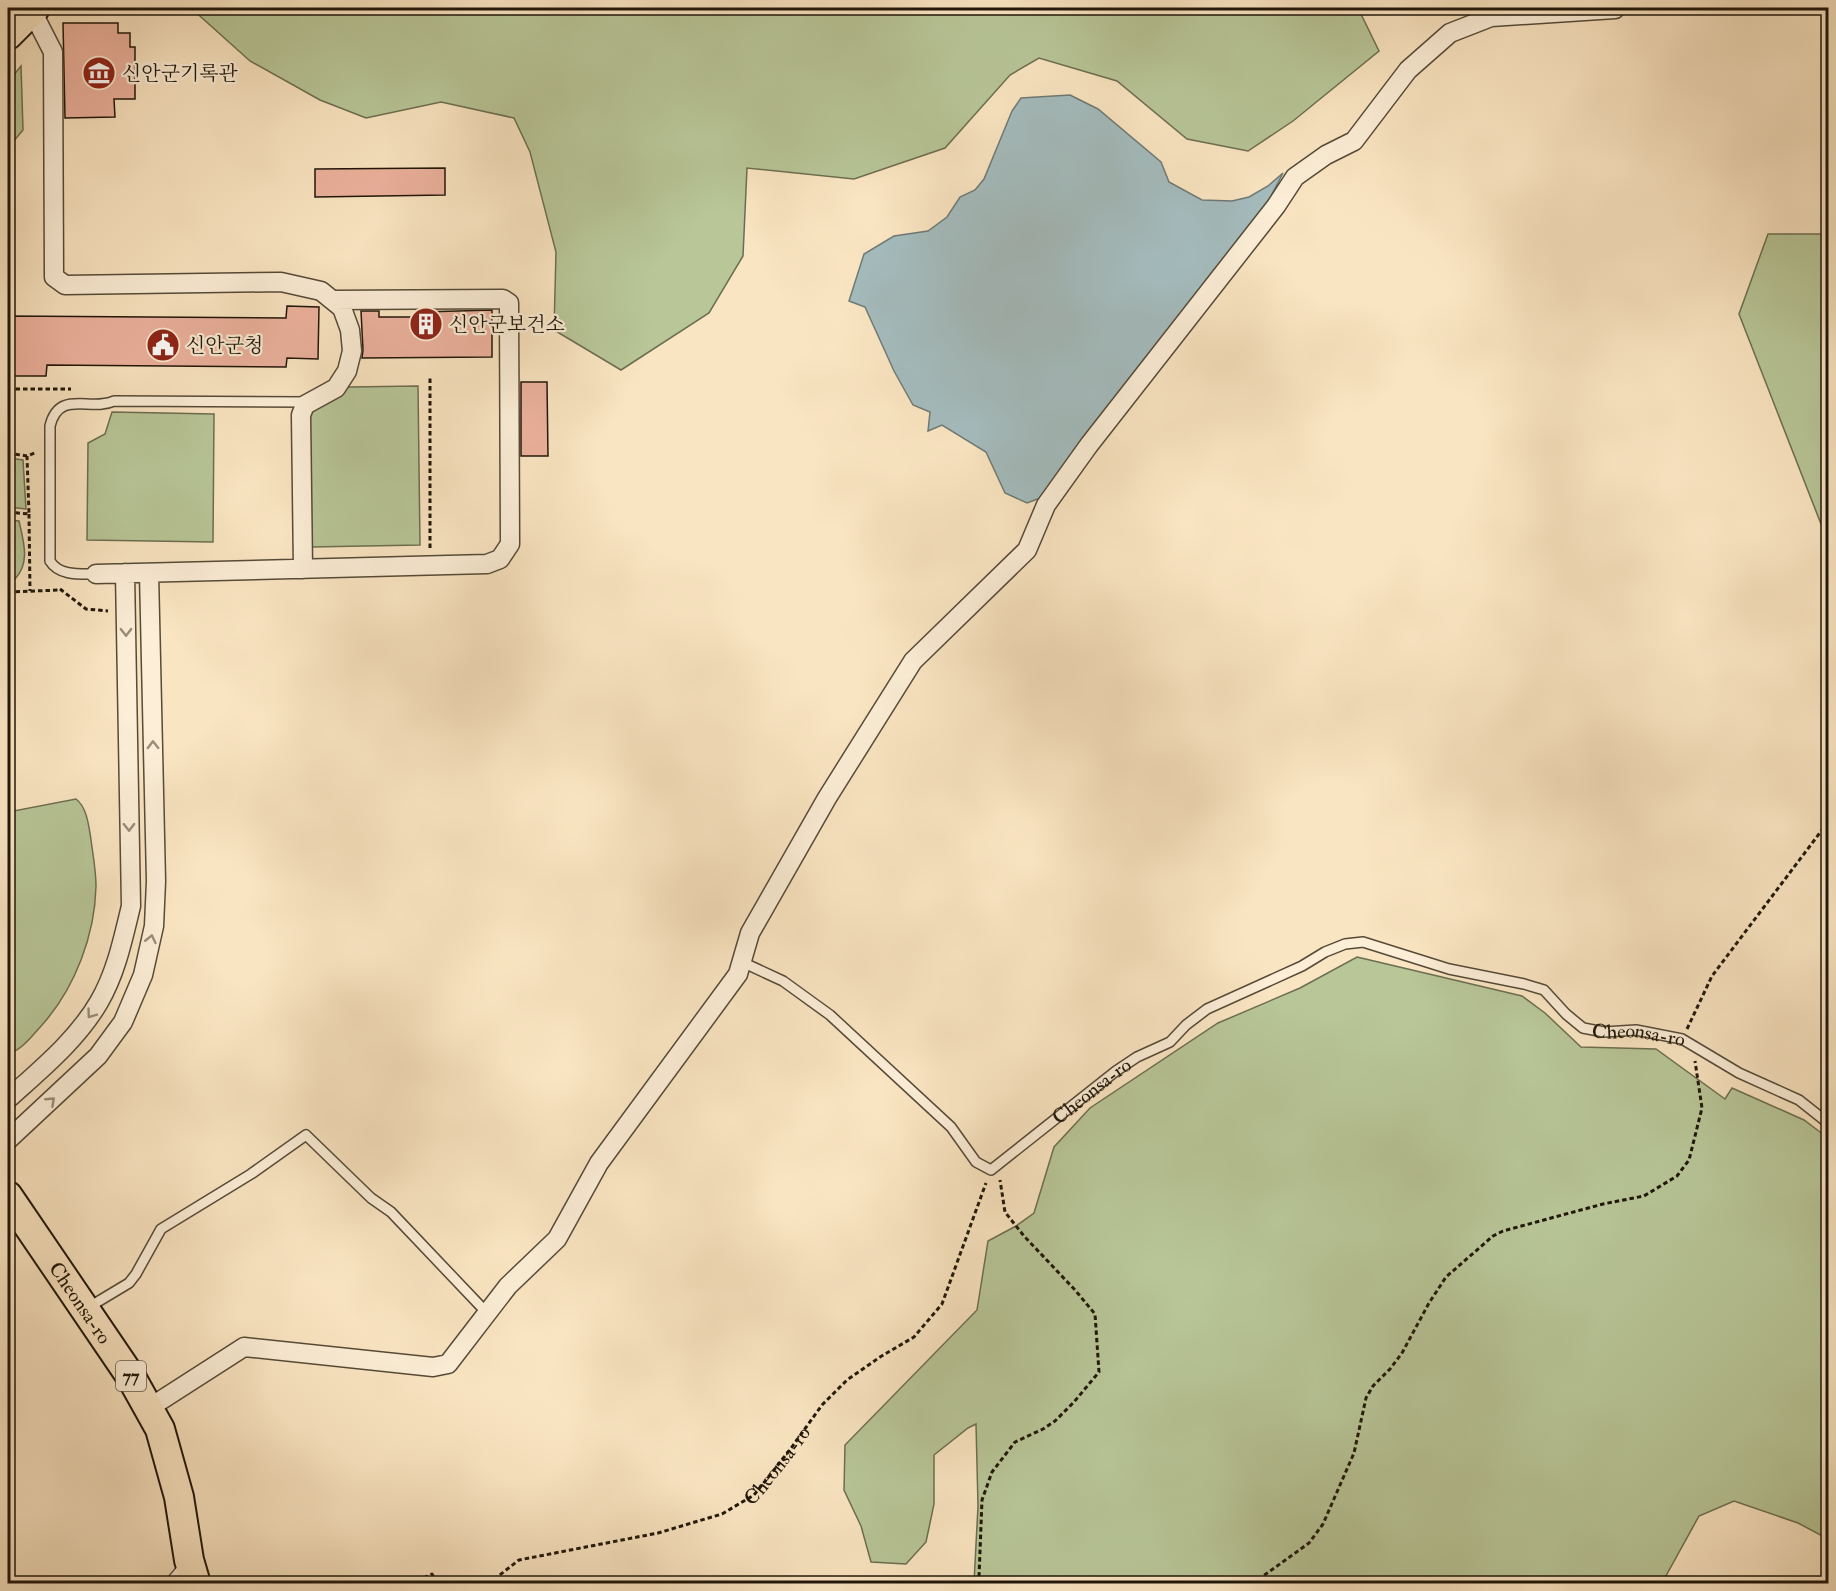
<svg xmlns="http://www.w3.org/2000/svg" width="1836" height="1591" font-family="'IM FELL Double Pica','Noto Serif KR',serif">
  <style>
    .green { fill: #b8c698; stroke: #6c6e51; stroke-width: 1.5 }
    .water { fill: #a4bcbe; stroke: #6f7a76; stroke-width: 1.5 }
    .building { fill: #edb29e; stroke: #1f160a; stroke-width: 1.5 }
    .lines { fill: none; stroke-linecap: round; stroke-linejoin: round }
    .lane-casing { stroke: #564a38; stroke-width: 12 }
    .street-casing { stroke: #564a38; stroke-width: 21 }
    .primary-casing { stroke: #1f160a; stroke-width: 32 }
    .path { stroke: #1f160a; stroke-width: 3; stroke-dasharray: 4.5 3; stroke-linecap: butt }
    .lane { stroke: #fceed7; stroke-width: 9 }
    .street { stroke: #fceed7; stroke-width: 18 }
    .primary { stroke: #fae5c2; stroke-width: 28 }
    .oneway { stroke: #998d7b }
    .labels { text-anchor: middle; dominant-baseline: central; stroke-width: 4.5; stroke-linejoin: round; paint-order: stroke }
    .shield { fill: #fceed7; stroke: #615748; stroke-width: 1.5 }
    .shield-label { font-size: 18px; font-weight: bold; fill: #1f160a }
    .poi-label { font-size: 20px; fill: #1f160a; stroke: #fceed7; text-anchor: start }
    .street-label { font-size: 20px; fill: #1f160a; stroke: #fceed7 }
  </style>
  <rect width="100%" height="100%" fill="#fae5c2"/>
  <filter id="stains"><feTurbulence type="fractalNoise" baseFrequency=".00333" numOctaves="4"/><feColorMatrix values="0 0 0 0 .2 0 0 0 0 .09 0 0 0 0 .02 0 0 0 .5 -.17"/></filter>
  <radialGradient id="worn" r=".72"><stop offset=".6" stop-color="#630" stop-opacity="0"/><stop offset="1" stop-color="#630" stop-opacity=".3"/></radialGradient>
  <path class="green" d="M191 8H1358L1379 51 1293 121 1248 151 1187 139 1117 81 1039 58 1010 75 945 148 854 179 747 168 743 256 709 313 621 370 554 330 556 252 530 152 514 118 441 102 366 118 320 100 250 61Z
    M21 66 23 130 8 148V82Z
    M1768 234H1828V537L1821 524 1739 314Z
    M418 386 420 545 311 547 309 414 316 405 349 387Z
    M112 412 214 414 213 542 87 540 88 443 105 434Z
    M8 458 23 460 26 509 8 507Z
    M8 520 19 521C23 540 31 562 15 579L8 563Z
    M76 799C87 807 89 827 91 840 93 855 96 871 96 886 95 935 75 988 42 1025 32 1036 22 1050 8 1054V812Z
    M1357 957 1522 996 1545 1013 1581 1047 1656 1049 1725 1099 1732 1088 1804 1120 1828 1138V1539L1798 1523 1734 1501 1699 1516 1662 1583H974L978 1506 976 1424 968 1428 934 1455V1504L926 1542 906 1564 871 1562 861 1526 844 1490 845 1445 977 1310 988 1241 1016 1226 1034 1213 1054 1147 1090 1108 1218 1023 1300 988Z"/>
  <path class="water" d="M1070 95 1098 109 1161 162 1169 182 1202 200 1232 201 1249 197 1268 186 1283 173 1269 200 1043 497 1027 503 1005 493 986 452 942 425 928 431 930 412 913 405 894 371 865 307 849 301 864 254 894 236 928 231 947 217 960 197 975 190 984 179 1012 111 1021 98Z"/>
  <path class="building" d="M63 23H118V33H130V47H135V99H114L115 117 65 118Z
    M445 168V195L315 197V169Z
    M287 306 319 307 318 359 287 358 286 367 47 365 46 376H8V316L286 318Z
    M492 310V357L362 358 363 350 361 311H379V317H423V312Z
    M521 382H547L548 456H521Z"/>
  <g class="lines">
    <defs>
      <g id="lane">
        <path d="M96 574C80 574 59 576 50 561V426C59 389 90 412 114 401L308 402"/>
        <path id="s2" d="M742 962 783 981 830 1015 951 1127 976 1162 991 1170 1116 1071 1137 1057 1170 1042 1186 1025 1207 1009 1302 966 1325 952 1345 944 1363 942 1449 969 1524 984 1544 990 1566 1014 1583 1028 1604 1032 1636 1030 1682 1039 1739 1073 1799 1100 1828 1123"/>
        <path d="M89 1307 129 1283 136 1274 161 1229 251 1174 306 1135 371 1198 391 1212 487 1313"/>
        <path d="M169 1584 185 1565"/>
      </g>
      <path id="street" d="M32 11 53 52 54 277 65 285 281 282 321 291 342 308 350 330 352 351 347 371 336 388 305 405 301 415 303 569
        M96 574 487 564 500 559 510 544 509 303 503 299 332 300
        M8 1099C40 1070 77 1040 99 1002 116 973 123 939 131 906L125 573
        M8 1140 98 1056 123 1022 143 975 154 926 156 881 149 573
        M149 1408 244 1347 433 1367 448 1364 508 1286 557 1239 599 1163 738 974 750 933 827 798 913 661 1027 550 1046 505 1089 445 1276 206 1295 177 1326 155 1354 141 1408 70 1450 33 1491 17 1615 9"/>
      <g id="primary">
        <path d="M8 35 35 8"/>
        <path id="s3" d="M8 1196 131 1377 160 1429 179 1497 189 1560 196 1584"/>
      </g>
    </defs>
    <use href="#lane" class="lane-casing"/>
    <use href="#street" class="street-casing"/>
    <use href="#primary" class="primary-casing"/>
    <g class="path">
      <path d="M8 389H71"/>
      <path d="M8 453 27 456 37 452"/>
      <path d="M8 512 29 514 27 456"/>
      <path d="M29 514 30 591"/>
      <path d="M430 548V378"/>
      <path d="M60 589 86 609 108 611"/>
      <path d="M8 592 60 590"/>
      <path d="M1687 1029 1712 976 1828 822"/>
      <path d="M410 1584 432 1574 438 1584"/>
      <path id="s1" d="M488 1584 519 1560 658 1533 722 1514 754 1495 789 1451 822 1405 847 1380 880 1357 914 1337 942 1304 986 1183"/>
      <path d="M980 1584 979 1577 982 1500 992 1472 1015 1442 1043 1429 1055 1421 1074 1402 1099 1372 1095 1314 1075 1290 1024 1236 1005 1212 1000 1180"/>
      <path d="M1252 1584 1309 1543 1323 1524 1354 1453 1366 1398 1373 1386 1390 1369 1402 1353 1429 1303 1446 1277 1493 1236 1503 1231 1603 1204 1644 1196 1677 1176 1689 1160 1702 1108 1695 1061"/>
    </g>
    <use href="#lane" class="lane"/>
    <use href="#street" class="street"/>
    <use href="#primary" class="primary"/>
  </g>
  <defs><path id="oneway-chevron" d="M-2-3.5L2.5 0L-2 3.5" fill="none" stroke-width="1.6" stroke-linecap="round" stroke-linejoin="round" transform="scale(1.5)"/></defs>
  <g class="oneway">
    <use href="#oneway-chevron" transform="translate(126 632) rotate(89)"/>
    <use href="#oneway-chevron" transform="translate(153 745) rotate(-91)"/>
    <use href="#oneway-chevron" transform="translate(129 827) rotate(89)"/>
    <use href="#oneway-chevron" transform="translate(151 939) rotate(-77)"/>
    <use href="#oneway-chevron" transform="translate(91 1014) rotate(126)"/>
    <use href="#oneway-chevron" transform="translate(51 1101) rotate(-43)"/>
  </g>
  <defs>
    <symbol id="museum-disc" viewBox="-11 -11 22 22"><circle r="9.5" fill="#8f2418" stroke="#fceed7"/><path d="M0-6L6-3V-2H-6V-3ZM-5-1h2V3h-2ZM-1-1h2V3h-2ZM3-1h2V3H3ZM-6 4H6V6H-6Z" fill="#fff"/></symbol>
    <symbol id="building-disc" viewBox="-11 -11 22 22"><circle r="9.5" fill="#8f2418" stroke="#fceed7"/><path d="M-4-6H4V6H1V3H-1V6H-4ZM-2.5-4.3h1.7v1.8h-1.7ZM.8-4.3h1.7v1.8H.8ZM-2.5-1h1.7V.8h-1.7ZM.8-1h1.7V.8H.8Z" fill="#fff"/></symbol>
    <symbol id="civic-disc" viewBox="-11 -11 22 22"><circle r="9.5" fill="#8f2418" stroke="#fceed7"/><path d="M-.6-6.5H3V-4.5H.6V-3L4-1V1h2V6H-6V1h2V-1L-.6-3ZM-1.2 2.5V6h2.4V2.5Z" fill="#fff"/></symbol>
  </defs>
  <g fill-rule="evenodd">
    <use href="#museum-disc" x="80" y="54" width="38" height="38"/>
    <use href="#building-disc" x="407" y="305" width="38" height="38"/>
    <use href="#civic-disc" x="144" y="326" width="38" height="38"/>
  </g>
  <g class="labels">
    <rect class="shield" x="116" y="1361" width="30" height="30" rx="4.5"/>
    <g class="shield-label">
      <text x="131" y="1376">77</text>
    </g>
    <g class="poi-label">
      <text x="122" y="73">신안군기록관</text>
      <text x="449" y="324">신안군보건소</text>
      <text x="186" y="345">신안군청</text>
    </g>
    <g class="street-label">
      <text stroke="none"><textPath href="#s2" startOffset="1068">Cheonsa-ro</textPath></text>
      <text stroke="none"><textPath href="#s2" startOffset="456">Cheonsa-ro</textPath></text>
      <text stroke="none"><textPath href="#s3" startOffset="129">Cheonsa-ro</textPath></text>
      <text stroke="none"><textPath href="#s1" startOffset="322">Cheonsa-ro</textPath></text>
    </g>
  </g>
  <rect width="1836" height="1591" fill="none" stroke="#fae5c2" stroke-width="30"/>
  <rect x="9" y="9" width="1818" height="1573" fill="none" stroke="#1f160a" stroke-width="3"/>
  <rect x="15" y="15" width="1806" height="1561" fill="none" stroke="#1f160a" stroke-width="1.5"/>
  <rect width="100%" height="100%" filter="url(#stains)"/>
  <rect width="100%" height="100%" fill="url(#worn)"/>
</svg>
